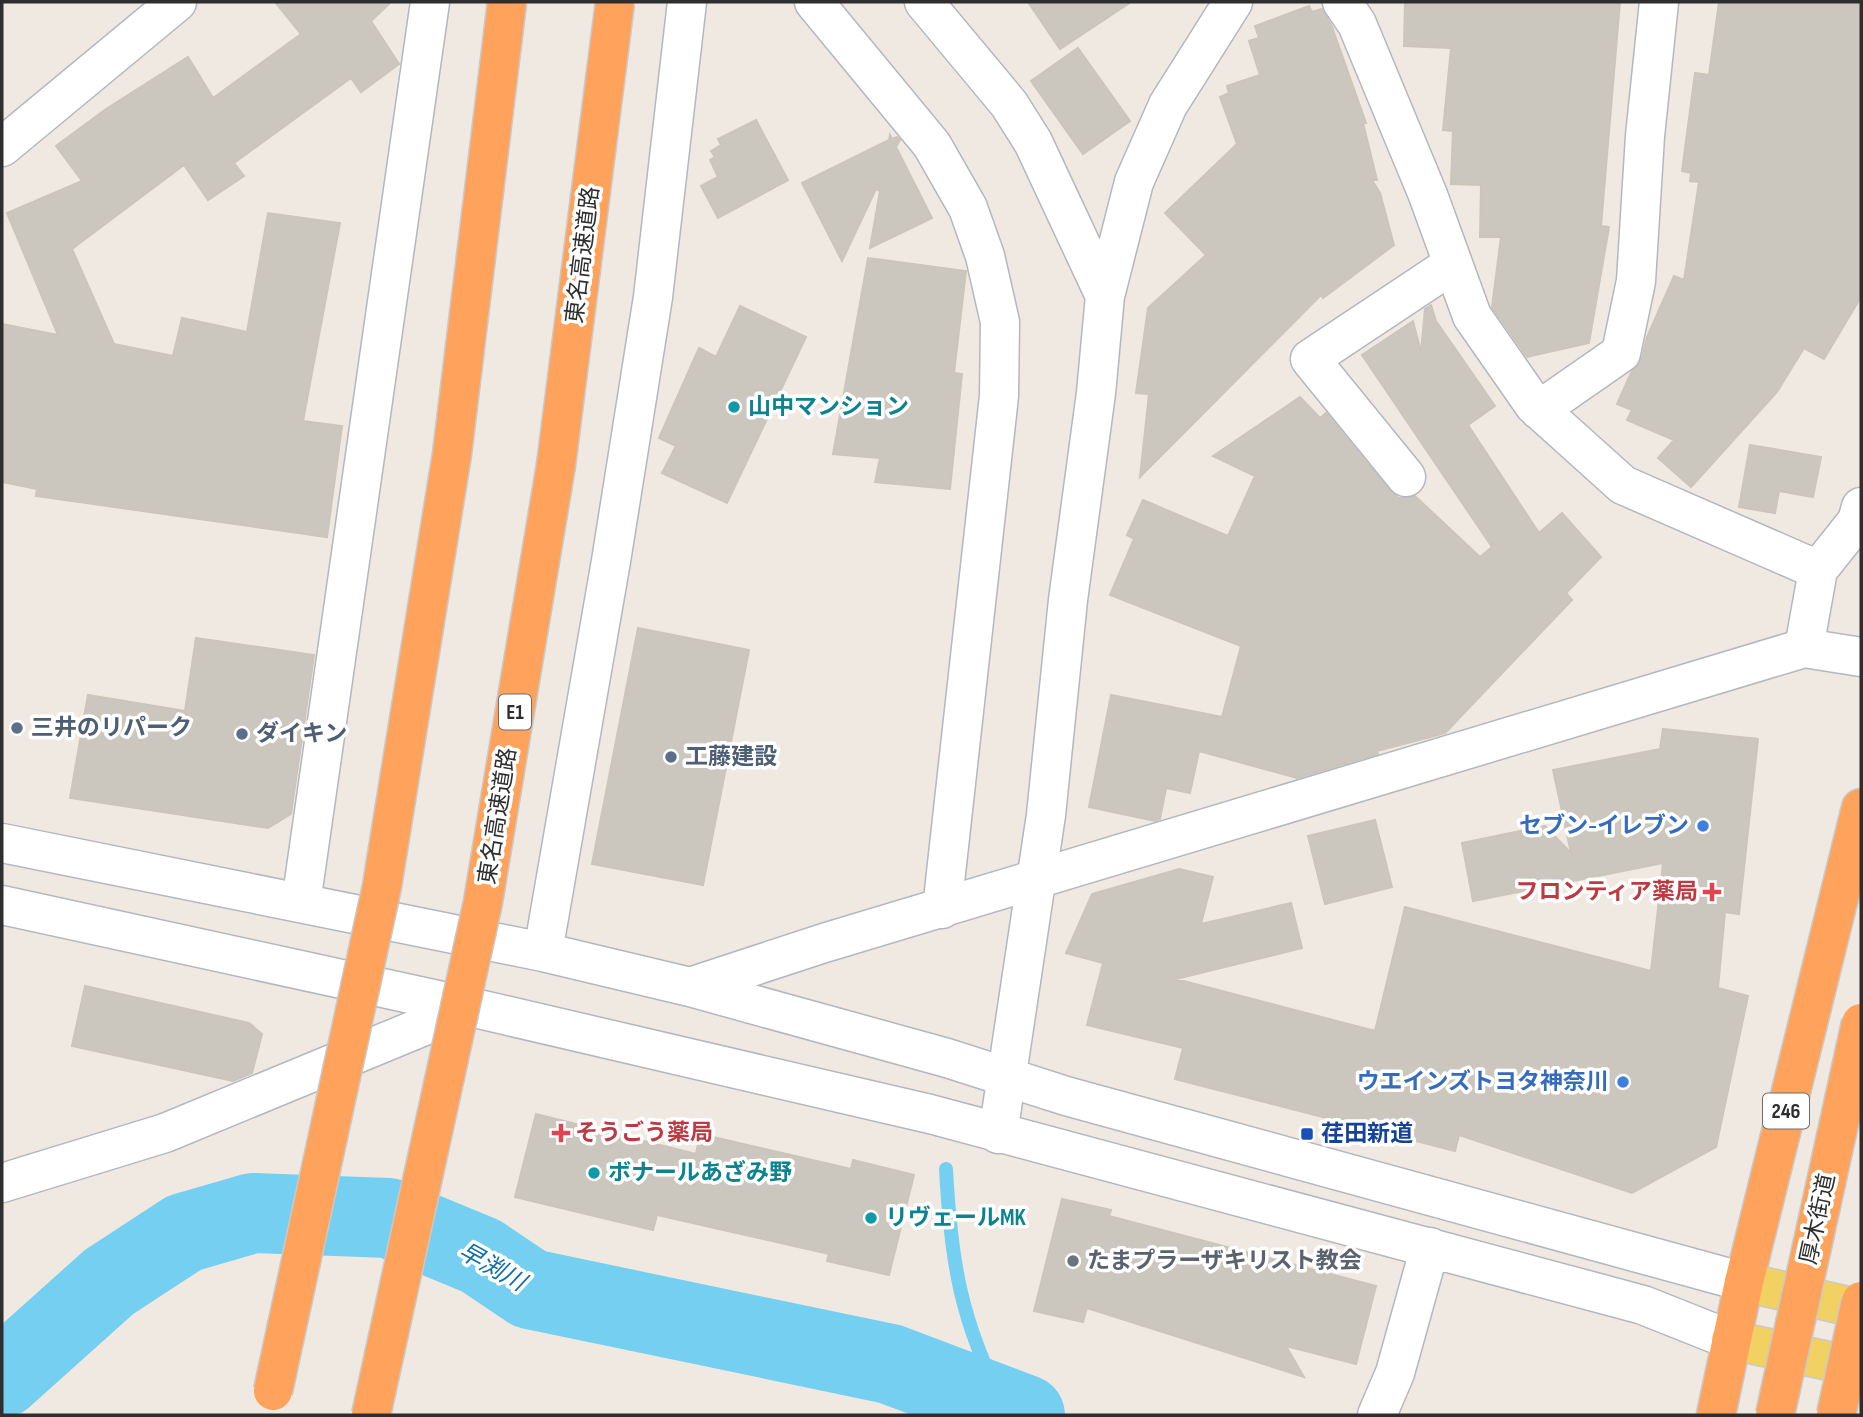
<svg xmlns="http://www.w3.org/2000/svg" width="1863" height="1417" font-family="'Sofia Sans Condensed','Noto Sans JP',sans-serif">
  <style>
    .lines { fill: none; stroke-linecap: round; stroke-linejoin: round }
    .stream { stroke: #75cff0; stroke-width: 14 }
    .river { stroke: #75cff0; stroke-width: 80 }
    .building { fill: #cbc7bf; stroke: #cbc5ba; stroke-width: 2 }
    .minor-casing { stroke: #b4b7c1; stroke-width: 41 }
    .major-casing { stroke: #c9c9c9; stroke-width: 41 }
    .highway-casing { stroke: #c9c9c9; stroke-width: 41 }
    .minor { stroke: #fff; stroke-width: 38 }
    .major { stroke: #f2d163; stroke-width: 38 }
    .highway { stroke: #ffa35c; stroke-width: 38 }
    .highway-bridge-casing { stroke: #c9c9c9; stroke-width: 41; stroke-linecap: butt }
    .highway-bridge { stroke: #ffa35c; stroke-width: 38 }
    .culture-dot { fill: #0f9aa8; stroke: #fff; stroke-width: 2.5 }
    .service-dot { fill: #5c6f8a; stroke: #fff; stroke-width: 2.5 }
    .shop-dot { fill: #3f7fe0; stroke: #fff; stroke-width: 2.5 }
    .health-dot { fill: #e0444e; stroke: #fff; stroke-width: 2.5 }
    .transit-dot { fill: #1a4fb4; stroke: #fff; stroke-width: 2.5 }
    .worship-dot { fill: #6b7280; stroke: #fff; stroke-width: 2.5 }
    .labels { text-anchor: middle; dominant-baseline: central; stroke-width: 7; stroke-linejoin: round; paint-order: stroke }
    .shield { fill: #fff; stroke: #6d6d6d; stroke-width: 2 }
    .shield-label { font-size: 21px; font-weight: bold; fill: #2e2e2e }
    .street-label { font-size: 23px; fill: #2e2e2e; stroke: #fff }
    .culture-label { font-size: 23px; font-weight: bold; fill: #0d838f; stroke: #fff; text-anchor: start }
    .service-label { font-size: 23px; font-weight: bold; fill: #4e5e75; stroke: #fff; text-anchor: start }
    .shop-label { font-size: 23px; font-weight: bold; fill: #366cbe; stroke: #fff; text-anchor: end }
    .health-label { font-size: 23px; font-weight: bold; fill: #be3a42; stroke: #fff; text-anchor: end }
    .transit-label { font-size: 23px; font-weight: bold; fill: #164399; stroke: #fff; text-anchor: start }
    .worship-label { font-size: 23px; font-weight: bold; fill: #5b616d; stroke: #fff; text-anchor: start }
    .water-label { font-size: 24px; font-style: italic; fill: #0d6fa3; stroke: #fff }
  </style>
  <rect width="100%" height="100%" fill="#efe9e1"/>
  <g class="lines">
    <path class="stream" d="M946 1169C951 1264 961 1322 1005 1408"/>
    <path class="river" d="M2 1378 109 1282 184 1233 253 1213 389 1218 481 1256 530 1289 890 1364 1025 1415"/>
  </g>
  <path class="building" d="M275 2H391L371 21 399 64 361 92 351 78 234 163 244 176 208 200 184 165 72 249 114 344 173 356 182 318 247 332 268 213 340 223 303 421 342 426 327 537 36 496 37 489 2 482V324L58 335 7 213 82 181 56 146 106 109 188 57 213 98 301 34Z
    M1028 2H1131L1060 49Z
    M1405 2H1620L1601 226 1609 227 1589 343 1527 357 1492 307 1501 237H1480L1481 185 1451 184 1453 131 1443 130 1451 48 1404 46Z
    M1719 2H1861V297L1824 359 1804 348 1777 392 1691 487 1658 458 1674 440 1627 420 1632 410 1617 404 1631 373 1642 358 1647 337 1674 276 1684 280 1699 182 1690 181 1691 173 1682 171 1695 73 1709 75Z
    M1309 6 1312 12 1322 9 1332 27 1366 123H1363L1377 180H1372L1380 193 1394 245 1323 298 1321 295 1140 477 1149 394 1136 393 1148 308 1206 255 1165 213 1237 144 1220 97 1229 93 1227 86 1260 75 1249 41 1259 38 1255 26Z
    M1078 48 1130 121 1083 154 1031 81Z
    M756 120 788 180 718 218 701 186 718 177 710 160 715 157 711 151 721 145 718 139Z
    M890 135 892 139 897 137 900 140 896 147 932 218 870 248 880 191 876 189 842 261 802 183 889 140Z
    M868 258 966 271 954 373 962 374 950 489 875 482 880 458 833 454Z
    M1431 305 1436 321 1495 406 1468 425 1539 533 1562 513 1601 557 1566 593 1572 600 1445 733 1377 751 1378 754 1297 778 1199 751 1190 793 1166 788 1160 819 1155 821 1089 807 1111 695 1222 717 1241 646 1110 595 1134 539 1127 535 1143 500 1228 536 1255 476 1213 456 1300 397 1320 418 1326 413 1390 491 1399 498 1415 496 1480 557 1492 547 1362 355 1413 321 1421 352 1425 309Z
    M740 306 806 337 727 503 662 473 676 446 659 438 699 348 716 357Z
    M1750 445 1821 457 1813 497 1779 491 1775 513 1739 507Z
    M638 628 749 650 703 885 592 864Z
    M196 638 314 655 291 814 268 828 70 798 88 695 185 711Z
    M1663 729 1758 739 1739 914 1725 912 1718 988 1748 996 1716 1147 1632 1193 1459 1135 1455 1151 1175 1079 1183 1048 1087 1025 1103 963 1066 953 1092 894 1179 869 1213 877 1201 924 1291 903 1302 948 1176 979 1375 1031 1405 907 1651 971 1663 863 1473 901 1462 843 1545 826 1571 853 1553 770 1660 749Z
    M1375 820 1392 887 1325 904 1308 836Z
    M85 986 249 1023 262 1034 252 1073 233 1081 72 1046Z
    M536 1114 696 1154 700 1134 851 1169 853 1160 914 1175 889 1275 827 1261 829 1254 657 1215 653 1230 515 1197Z
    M1062 1199 1111 1210 1109 1216 1376 1286 1356 1364 1286 1346 1304 1377 1087 1308 1083 1322 1034 1311Z"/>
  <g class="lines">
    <defs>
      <path id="minor" d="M814 2 932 145 968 208 985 256 1000 322 999 396 942 909
        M924 2 1009 104 1033 142 1105 296
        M1342 2 1357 24 1428 195 1472 316 1534 405 1623 485 1818 570 1804 648 1861 657
        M2 147 177 2
        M1539 410 1621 353 1636 281 1645 136 1659 2
        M1406 477 1310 359 1453 264
        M1818 570 1857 521 1861 507
        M2 843 543 952 690 987 947 1058 1066 1096 1744 1282
        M301 903 430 2
        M2 905 470 1007 930 1114 1643 1305 1731 1340
        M543 952 611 561 653 297 687 2
        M690 987 824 943 1804 648
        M998 1134 1046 815 1068 600 1096 393 1105 296 1134 182 1168 105 1233 2
        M2 1183 165 1133 470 1007
        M1377 1415 1395 1373 1430 1247"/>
      <path id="major" d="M1744 1282 1861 1309
        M1731 1340 1861 1368"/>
      <path id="highway" d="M1716 1415 1744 1282 1861 808"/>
    </defs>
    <use href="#minor" class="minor-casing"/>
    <use href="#major" class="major-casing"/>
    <use href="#highway" class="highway-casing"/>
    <use href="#minor" class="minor"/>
    <use href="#major" class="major"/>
    <use href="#highway" class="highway"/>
    <defs>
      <path id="highway-bridge" d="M273 1391 382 886 452 454 507 2
        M371 1415 483 902 556 465 615 2
        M1775 1415 1861 1023
        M1836 1415 1861 1301"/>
    </defs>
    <use href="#highway-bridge" class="highway-bridge-casing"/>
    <use href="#highway-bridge" class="highway-bridge"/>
  </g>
  <g class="culture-dot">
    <circle cx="734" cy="407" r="7"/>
    <circle cx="594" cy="1173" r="7"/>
    <circle cx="871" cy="1218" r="7"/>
  </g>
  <g class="service-dot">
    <circle cx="17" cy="728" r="7"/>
    <circle cx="242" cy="734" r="7"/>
    <circle cx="671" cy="757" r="7"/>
  </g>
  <g class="shop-dot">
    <circle cx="1703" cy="826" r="7"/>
    <circle cx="1623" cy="1082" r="7"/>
  </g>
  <g class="health-dot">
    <path d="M1708.5 881.5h7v7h7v7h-7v7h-7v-7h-7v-7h7z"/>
    <path d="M557.5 1122.5h7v7h7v7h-7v7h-7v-7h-7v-7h7z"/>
  </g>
  <rect class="transit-dot" x="1300" y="1127" width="14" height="14" rx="3.5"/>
  <circle class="worship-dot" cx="1073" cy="1261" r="7"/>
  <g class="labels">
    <g class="shield">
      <rect x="499" y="694.5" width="32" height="35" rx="5"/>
      <rect x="1763" y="1093.5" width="46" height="35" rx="5"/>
    </g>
    <g class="shield-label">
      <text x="515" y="712">E1</text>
      <text x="1786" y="1111">246</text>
    </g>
    <g class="street-label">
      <text transform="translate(583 255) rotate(-83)">東名高速道路</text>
      <text transform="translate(498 816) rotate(-81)">東名高速道路</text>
      <text transform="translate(1818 1219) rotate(-78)">厚木街道</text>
    </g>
    <g class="culture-label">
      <text x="748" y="407">山中マンション</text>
      <text x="608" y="1173">ボナールあざみ野</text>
      <text x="885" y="1218">リヴェールMK</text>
    </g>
    <g class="service-label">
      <text x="31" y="728">三井のリパーク</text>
      <text x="256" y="734">ダイキン</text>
      <text x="685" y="757">工藤建設</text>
    </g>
    <g class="shop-label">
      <text x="1689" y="826">セブン-イレブン</text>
      <text x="1609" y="1082">ウエインズトヨタ神奈川</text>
    </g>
    <g class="health-label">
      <text x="1698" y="892">フロンティア薬局</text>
      <text x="575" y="1133" text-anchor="start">そうごう薬局</text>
    </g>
    <g class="transit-label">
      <text x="1321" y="1134">荏田新道</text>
    </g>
    <g class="worship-label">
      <text x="1087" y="1261">たまプラーザキリスト教会</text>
    </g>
    <g class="water-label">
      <text transform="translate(492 1267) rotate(29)">早渕川</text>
    </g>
  </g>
  <rect width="1863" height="1417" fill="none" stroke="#2e2e2e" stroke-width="7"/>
</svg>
